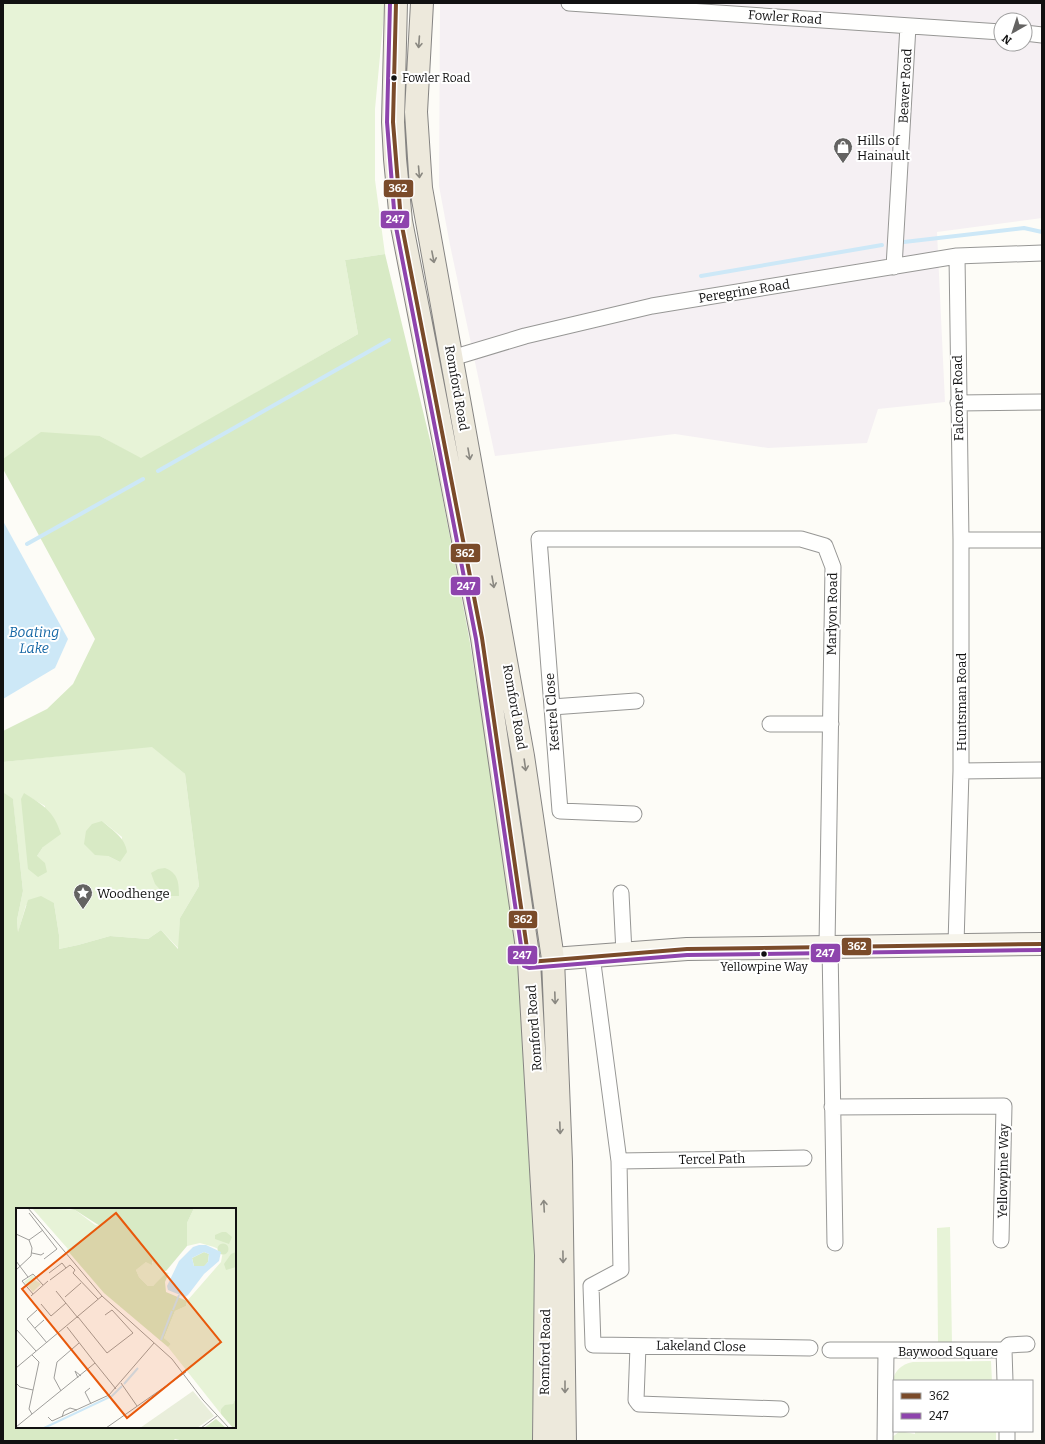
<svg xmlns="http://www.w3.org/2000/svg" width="1045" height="1444" font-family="Bitter,serif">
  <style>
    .industrial { fill: #f5f0f3; fill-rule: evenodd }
    .green { fill: #e7f3d7; fill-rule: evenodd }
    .forest { fill: #d8eac5; fill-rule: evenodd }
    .water { fill: #cde8f7 }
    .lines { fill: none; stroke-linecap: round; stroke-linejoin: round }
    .stream { stroke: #cde8f7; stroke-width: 4 }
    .street-casing { stroke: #979795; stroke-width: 17 }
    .secondary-casing { stroke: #8e8d8b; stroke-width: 24 }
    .primary-casing { stroke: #858482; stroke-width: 24 }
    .street { stroke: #fffffe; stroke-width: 15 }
    .secondary { stroke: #f6f4eb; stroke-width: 22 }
    .primary { stroke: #ede9dc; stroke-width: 22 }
    .bus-1-casing { stroke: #fff; stroke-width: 7 }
    .bus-2-casing { stroke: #fff; stroke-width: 7 }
    .bus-1 { stroke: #7a4b2a; stroke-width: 4 }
    .bus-2 { stroke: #8e44ad; stroke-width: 4 }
    .oneway { stroke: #8a8881 }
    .bus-dot { fill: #111; stroke: #fff; stroke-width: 1.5 }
    .labels { text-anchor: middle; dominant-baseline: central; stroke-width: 4; stroke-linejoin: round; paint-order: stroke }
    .bus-label { font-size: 12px; fill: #111; stroke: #fff; text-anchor: start }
    .street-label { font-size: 13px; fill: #111; stroke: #fff }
    .poi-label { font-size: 13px; fill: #111; stroke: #fff; text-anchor: start }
    .water-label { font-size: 14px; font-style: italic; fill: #1768a6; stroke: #fff }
    .inset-river { fill: none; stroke: #cde8f7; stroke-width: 2 }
    .inset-road { fill: none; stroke: #9f9e9b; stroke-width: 1 }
    .view { fill: #e8590c; fill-opacity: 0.15; stroke: #e8590c; stroke-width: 2 }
    .inset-edge { fill: none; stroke: #111; stroke-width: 2 }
    .line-badge { stroke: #fff; stroke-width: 1.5 }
    .badge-label { font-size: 11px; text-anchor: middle; font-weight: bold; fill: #fff }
  </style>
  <rect width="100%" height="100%" fill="#fdfcf7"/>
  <path class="industrial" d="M440 3H1042V218L937 232 945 402 878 409 867 443 768 448 675 434 495 456 450 245 439 186ZM1001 20H1025V44H1001Z"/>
  <path class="green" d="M3 3H385L375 109V180L385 254 345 260 358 334 141 459 100 436 3 459Z
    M152 746 185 774 199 886 180 918 179 949 161 930 148 939 110 936 78 945 59 949V935L54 903 26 905 18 933 17 920 23 891 13 800 3 792V762ZM24 794 45 806 43 847 37 856ZM102 821 122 837 120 862 108 856Z
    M950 1227 952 1343 938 1342 937 1228Z
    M991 1361 992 1381H894V1411L890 1409C892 1388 888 1367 913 1362Z
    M900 1431 915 1434V1431H996V1441H891V1438Z"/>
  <path class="forest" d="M385 254 437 469 469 637 494 793 518 965 537 1243 532 1441H185L174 1439 176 1441H3V792L13 799 23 891 17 920 18 932 28 900 41 896 54 903 59 935V949L78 945 110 936 148 939 161 930 178 949 180 918 199 886 185 774 152 747 3 762V731L47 709 73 684 95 639 3 469V459L41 432 100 436 141 458 358 334 345 260ZM17 1209H235V1427H17Z
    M24 793C43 805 54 811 61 834L43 847 37 856 45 863 47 872 38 877 28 869 21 799Z
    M102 821C113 831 125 837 127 852L120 862 108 856 95 855 84 844 86 831 92 824Z
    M165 868C178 873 179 882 179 896H166L155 884 151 873 158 869Z"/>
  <path class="water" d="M3 521 68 639 55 668 3 699Z"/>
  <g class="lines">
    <path class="stream" d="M904 242 1024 228 1042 232
      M701 276 882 245
      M158 471 389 340
      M27 544 143 479"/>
    <defs>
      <path id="street" d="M569 3 1001 32
        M1025 33 1042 35
        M957 256 961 540
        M894 267 908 26
        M452 358 525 336 652 306 957 256 1042 253
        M958 403 1042 402
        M552 707 636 701
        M770 724H831
        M961 771 1042 770
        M634 814 560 811 539 539H801L825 546 833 567 827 946
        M621 893 624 953
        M956 944 961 771V540H1042
        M830 946 835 1243
        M592 956 619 1161 621 1270 591 1286 593 1345 810 1348
        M832 1107 1004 1106 1001 1240
        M619 1161 804 1158
        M638 1346 636 1400 639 1404 781 1409
        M830 1350H1004
        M1004 1350 1005 1381
        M1004 1350 1009 1345 1027 1344
        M1007 1431V1441
        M885 1441 886 1351"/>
      <path id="secondary" d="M553 959 687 949 1042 944"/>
      <path id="primary" d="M396 3 393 122 395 159 401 221 482 638 529 962 546 1255 544 1441
        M422 3 416 112 421 188 523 756 553 959 561 1162 565 1441"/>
    </defs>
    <use href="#street" class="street-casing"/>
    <use href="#secondary" class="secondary-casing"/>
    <use href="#primary" class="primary-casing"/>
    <use href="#street" class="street"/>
    <use href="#secondary" class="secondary"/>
    <use href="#primary" class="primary"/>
    <defs>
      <path id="bus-1" d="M396 3 393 122 401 221 482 638 529 962 687 949 1042 944"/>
      <path id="bus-2" d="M390 3 387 122 395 222 476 639 524 966 529 968 687 955 1042 950"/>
    </defs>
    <use href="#bus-1" class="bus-1-casing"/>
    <use href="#bus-2" class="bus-2-casing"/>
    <use href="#bus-1" class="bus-1"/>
    <use href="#bus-2" class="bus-2"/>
  </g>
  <defs><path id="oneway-shaft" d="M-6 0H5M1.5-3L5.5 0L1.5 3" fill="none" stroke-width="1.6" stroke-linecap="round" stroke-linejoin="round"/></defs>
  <g class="oneway">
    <use href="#oneway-shaft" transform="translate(419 42) rotate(94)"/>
    <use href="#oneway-shaft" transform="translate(419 172) rotate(85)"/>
    <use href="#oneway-shaft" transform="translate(433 257) rotate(79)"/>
    <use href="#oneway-shaft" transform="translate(469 454) rotate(80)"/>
    <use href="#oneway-shaft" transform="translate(493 582) rotate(80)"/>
    <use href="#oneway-shaft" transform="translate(525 765) rotate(82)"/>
    <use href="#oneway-shaft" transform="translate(555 998) rotate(88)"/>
    <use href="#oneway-shaft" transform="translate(560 1128) rotate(88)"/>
    <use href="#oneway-shaft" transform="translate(544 1206) rotate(-93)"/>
    <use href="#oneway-shaft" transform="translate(563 1257) rotate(89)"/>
    <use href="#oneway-shaft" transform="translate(565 1387) rotate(90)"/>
  </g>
  <defs>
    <symbol id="shop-pin" viewBox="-11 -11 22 30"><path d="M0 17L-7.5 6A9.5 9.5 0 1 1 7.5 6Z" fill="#646362" stroke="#fff"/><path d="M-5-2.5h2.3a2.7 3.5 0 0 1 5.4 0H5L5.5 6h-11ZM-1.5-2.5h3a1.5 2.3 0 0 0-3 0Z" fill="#fff"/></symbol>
    <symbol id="sight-pin" viewBox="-11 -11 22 30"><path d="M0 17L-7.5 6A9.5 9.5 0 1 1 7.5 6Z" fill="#646362" stroke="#fff"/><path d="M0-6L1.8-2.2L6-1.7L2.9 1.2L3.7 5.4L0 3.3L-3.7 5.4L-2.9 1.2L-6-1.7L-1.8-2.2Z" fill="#fff"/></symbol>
  </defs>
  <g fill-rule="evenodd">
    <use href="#shop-pin" x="832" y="136" width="22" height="30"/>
    <use href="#sight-pin" x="72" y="882" width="22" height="30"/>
  </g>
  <g class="bus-dot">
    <circle cx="394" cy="78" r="3.5"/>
    <circle cx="764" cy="954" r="3.5"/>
  </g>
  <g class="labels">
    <g class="bus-label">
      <text x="402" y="78">Fowler Road</text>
      <text x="764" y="967" text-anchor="middle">Yellowpine Way</text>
    </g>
    <g class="street-label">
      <text transform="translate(785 17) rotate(4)">Fowler Road</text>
      <text transform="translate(905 86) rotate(-87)">Beaver Road</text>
      <text transform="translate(744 291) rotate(-9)">Peregrine Road</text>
      <text transform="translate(457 388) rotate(80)">Romford Road</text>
      <text transform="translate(958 398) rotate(-91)">Falconer Road</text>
      <text transform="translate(832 614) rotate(-89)">Marlyon Road</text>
      <text transform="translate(961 702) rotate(-90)">Huntsman Road</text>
      <text transform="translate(515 707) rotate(80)">Romford Road</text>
      <text transform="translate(552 712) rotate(-94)">Kestrel Close</text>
      <text transform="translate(534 1028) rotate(-94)">Romford Road</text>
      <text transform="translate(712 1159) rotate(-1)">Tercel Path</text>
      <text transform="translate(1003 1171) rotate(-89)">Yellowpine Way</text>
      <text transform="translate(701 1346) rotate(1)">Lakeland Close</text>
      <text x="948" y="1351">Baywood Square</text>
      <text transform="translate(545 1352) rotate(-89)">Romford Road</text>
    </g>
    <g class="poi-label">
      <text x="857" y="140">Hills of<tspan x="857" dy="15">Hainault</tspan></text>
      <text x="97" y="893">Woodhenge</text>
    </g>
    <g class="water-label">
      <text x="34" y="632">Boating<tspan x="34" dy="16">Lake</tspan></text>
    </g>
  </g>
  <g transform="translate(16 1208)">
    <rect width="220" height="220" fill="#fdfcf7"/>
    <path d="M16 0 59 2 79 17 85 18 52 41ZM178 0H220V189L217 196 205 201V206L152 139 155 136 148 130 159 103 170 98 171 93 205 54 207 43 198 39 184 35 171 38V15ZM135 52 145 63 153 65 137 78H132L123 69 120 62 131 53 137 55ZM17 67 19 72 25 76 17 84 8 74Z" fill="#e7f3d7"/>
    <path d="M48 0H178L171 15V38L150 63H146L136 53V57L130 54 120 62 123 69 132 78H137L149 66 152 67 149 74 150 84 171 93 170 98 159 103 148 130 155 136 152 139 88 85 51 42 84 18 59 2ZM206 24H210L216 29 213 36 199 31V27ZM201.5 41a5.5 5.5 0 1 1 11 0a5.5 5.5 0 1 1-11 0ZM188 44 193 46 192 54 188 59 178 58 176 50ZM220 44V59L210 62 208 56 215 46ZM220 189V220H217L205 206V201L209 197 217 196ZM200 211 210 220H188Z" fill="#d8eac5"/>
    <path d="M177 183 198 208 181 220H124Z" fill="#e9eedb"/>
    <path d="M183 37H190L205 44 203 53 188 66 172 87 169 89 152 82 151 78 163 53 177 39ZM188 44 193 46 192 54 188 58H178L176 50Z" fill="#cde8f7" fill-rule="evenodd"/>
    <path class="inset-river" d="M157 102 163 87M145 132 156 103M108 176 122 160M28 220 96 188 106 178"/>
    <path class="inset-road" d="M12 0 86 88 156 151 187 192 213 220M13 5 41 41 28 51M0 26 13 32M16 45 25 47 28 45M0 53 12 69M0 62 15 48 16 40 13 32 27 22M33 65 46 55 50 60M34 72 54 57 59 62 57 65 82 91M40 83 62 110M17 86 6 73 17 66 27 77M15 88 32 73M49 89 65 75M25 96 35 108 50 95M21 102 11 111 31 135M62 109 91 145 117 125 96 102 89 107M19 120 28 112M0 121 20 143M79 155 100 181M0 160 86 88M62 170 59 163 65 168M0 175 4 179 17 182M105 175 121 198M74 180 69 184 75 196M45 183 38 170 41 154 63 135M16 206 13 201 23 154 16 147M32 209 36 213 93 187 138 135M46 209 48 203 54 200 61 202M0 219 79 155 51 119M90 220 170 164M185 220 201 208"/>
    <path class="view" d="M100 5 205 134 111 210 6 81Z"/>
    <rect width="220" height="220" class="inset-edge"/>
  </g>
  <g class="line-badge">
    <rect x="383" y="179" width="31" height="19" rx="4" fill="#7a4b2a"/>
    <rect x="380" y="210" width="30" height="19" rx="4" fill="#8e44ad"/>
    <rect x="450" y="543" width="31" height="20" rx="4" fill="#7a4b2a"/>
    <rect x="450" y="576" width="31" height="20" rx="4" fill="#8e44ad"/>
    <rect x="508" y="910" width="30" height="19" rx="4" fill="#7a4b2a"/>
    <rect x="841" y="937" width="31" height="19" rx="4" fill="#7a4b2a"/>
    <rect x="810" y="943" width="31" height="20" rx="4" fill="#8e44ad"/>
    <rect x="507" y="945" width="31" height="20" rx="4" fill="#8e44ad"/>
  </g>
  <g class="badge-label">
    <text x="398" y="192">362</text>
    <text x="395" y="223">247</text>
    <text x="465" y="557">362</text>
    <text x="466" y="590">247</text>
    <text x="523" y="923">362</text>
    <text x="857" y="950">362</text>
    <text x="825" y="957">247</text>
    <text x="522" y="959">247</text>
  </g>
  <rect width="1045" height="1444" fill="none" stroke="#111111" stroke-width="8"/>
  <rect x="893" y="1380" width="140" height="52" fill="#ffffff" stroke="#a0a0a0"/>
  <rect x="901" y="1393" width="20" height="6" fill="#7a4b2a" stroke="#a0a0a0"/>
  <text x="929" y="1400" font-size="12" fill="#111111">362</text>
  <rect x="901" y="1413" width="20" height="6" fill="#8e44ad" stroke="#a0a0a0"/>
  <text x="929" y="1420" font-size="12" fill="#111111">247</text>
  <g transform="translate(1013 32) rotate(219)"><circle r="19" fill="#ffffff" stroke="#a0a0a0"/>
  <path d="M0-3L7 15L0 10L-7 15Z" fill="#646362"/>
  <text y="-6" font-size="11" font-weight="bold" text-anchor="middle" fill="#111111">N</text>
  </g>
</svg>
